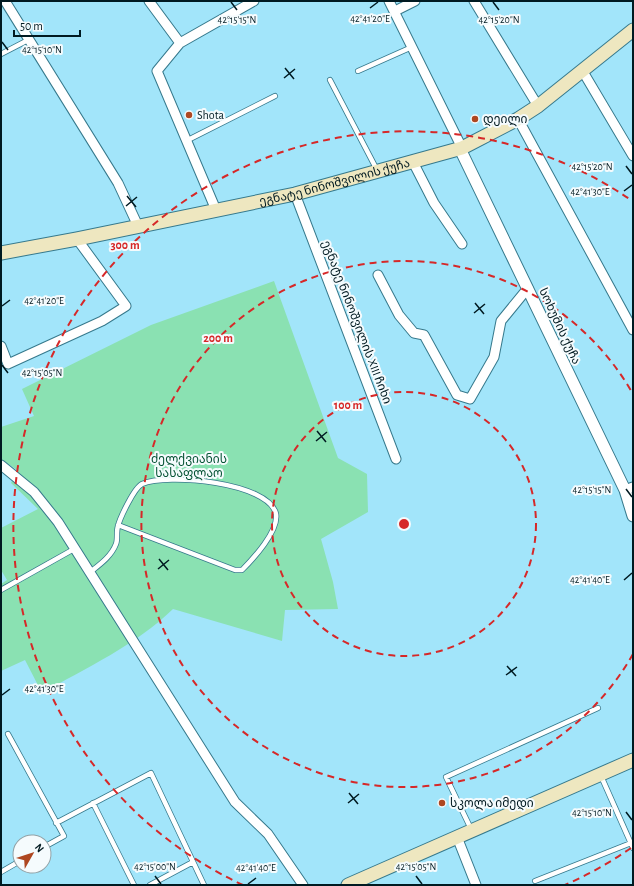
<svg xmlns="http://www.w3.org/2000/svg" width="634" height="886" font-family="'Alegreya Sans','Noto Sans Georgian',sans-serif">
  <style>
    .green { fill: #8ae1b2 }
    .lines { fill: none; stroke-linecap: round; stroke-linejoin: round }
    .service-casing { stroke: #36798c; stroke-width: 6 }
    .minor-casing { stroke: #36798c; stroke-width: 11 }
    .tertiary-casing { stroke: #36798c; stroke-width: 13 }
    .secondary-casing { stroke: #36798c; stroke-width: 15 }
    .service { stroke: #fff; stroke-width: 4.5 }
    .minor { stroke: #fff; stroke-width: 9 }
    .tertiary { stroke: #fff; stroke-width: 11 }
    .secondary { stroke: #eee7c0; stroke-width: 13 }
    .ticks { fill: none; stroke: #001a21; stroke-width: 1.5 }
    .ring { fill: none; stroke: #d62828; stroke-width: 2; stroke-dasharray: 7 5 }
    .poi-dot { fill: #ae4721; stroke: #f5fbfd; stroke-width: 1.5 }
    .labels { text-anchor: middle; dominant-baseline: central; stroke-width: 4; stroke-linejoin: round; paint-order: stroke }
    .poi-label { font-size: 12px; fill: #001a21; stroke: #f5fbfd; text-anchor: start }
    .street-label { font-size: 12px; fill: #001a21; stroke: #f5fbfd }
    .park-label { font-size: 12px; fill: #055334; stroke: #f5fbfd }
    .ticks-label { font-size: 10px; text-anchor: middle; fill: #001a21; stroke: #f5fbfd; stroke-width: 4; stroke-linejoin: round; paint-order: stroke }
    .centre { fill: #d62828; stroke: #f5fbfd; stroke-width: 2 }
    .ring-label { font-size: 12px; text-anchor: middle; font-weight: bold; fill: #d62828; stroke: #f5fbfd; stroke-width: 4; stroke-linejoin: round; paint-order: stroke }
  </style>
  <rect width="100%" height="100%" fill="#a2e5fa"/>
  <path class="green" d="M274 281 338 458 367 474 368 512 321 539 333 582 338 609 285 610 282 641 173 609C136 645 86 668 42 693L25 660 1 671V584L7 580 1 570V528L38 509 11 483 17 470 1 459V427L34 416 22 389 151 325Z"/>
  <g class="lines">
    <defs>
      <path id="service" d="M1 54 30 39
        M358 71 412 47
        M330 80 377 170
        M186 141 275 96
        M89 573C99 565 111 557 116 544 118 539 116 532 118 526 120 518 134 488 142 484 166 473 269 482 276 514 279 531 253 559 242 570H235L118 525
        M1 590 74 549
        M8 734 64 836 44 847
        M601 776 633 848
        M93 803 134 885
        M56 823 151 773 204 885
        M471 829 446 777 598 708
        M1 872 20 861
        M535 881 631 843
        M150 885 193 862"/>
      <path id="minor" d="M5 1 118 183 138 226
        M149 1 180 43 157 71 216 210
        M389 1 462 148
        M474 1 538 106
        M395 11 415 1
        M180 43 254 1
        M582 70 633 156
        M518 119 633 330
        M413 162 434 203 462 244
        M295 194 396 459
        M378 275 399 315 414 333 424 335 457 395 470 399 494 357 501 321 528 288
        M1 346 8 364 102 321 126 306 77 239
        M1 465 34 492 58 522 235 802 268 834 303 885
        M625 490 633 487
        M457 837 476 885"/>
      <path id="tertiary" d="M462 148V153L625 490 633 516"/>
      <g id="secondary">
        <path id="s1" d="M1 253 77 239 295 194 462 148 518 119 538 106 633 30"/>
        <path d="M348 885 633 760"/>
      </g>
    </defs>
    <use href="#service" class="service-casing"/>
    <use href="#minor" class="minor-casing"/>
    <use href="#tertiary" class="tertiary-casing"/>
    <use href="#secondary" class="secondary-casing"/>
    <use href="#service" class="service"/>
    <use href="#minor" class="minor"/>
    <use href="#tertiary" class="tertiary"/>
    <use href="#secondary" class="secondary"/>
  </g>
  <path class="ticks" d="M231 2 237 10M493 2 499 10M370 8 378 2M2 42 8 50M285 68 294 79M284 78 295 69M626 166 632 174M624 191 632 185M127 196 136 207M126 206 137 197M475 303 484 314M2 306 10 300M474 313 485 304M2 365 8 373M317 431 326 442M316 441 327 432M626 489 632 497M159 559 168 570M158 569 169 560M624 580 632 573M507 666 516 676M506 675 517 667M2 695 10 689M349 793 358 804M348 803 359 794M626 812 632 820M155 876 161 884M416 876 422 884M248 884 256 878"/>
  <g class="ring">
    <circle cx="404" cy="524" r="132"/>
    <path d="M633 654A263 263 0 1 1 633 394"/>
    <path d="M631 848A395 395 0 0 1 565 885M243 885A395 395 0 1 1 631 200"/>
  </g>
  <g class="poi-dot">
    <circle cx="189" cy="115" r="4"/>
    <circle cx="475" cy="119" r="4"/>
    <circle cx="442" cy="803" r="4"/>
  </g>
  <g class="labels">
    <g class="poi-label">
      <text x="197" y="115">Shota</text>
      <text x="483" y="119">დეილი</text>
      <text x="450" y="803">სკოლა იმედი</text>
    </g>
    <g class="street-label">
      <text stroke="none"><textPath href="#s1" startOffset="341">ეგნატე ნინოშვილის ქუჩა</textPath></text>
      <text transform="translate(357 322) rotate(69)">ეგნატე ნინოშვილის XIII ჩიხი</text>
      <text transform="translate(560 326) rotate(65)">სოხუმის ქუჩა</text>
    </g>
    <g class="park-label">
      <text x="189" y="459">ძელქვიანის<tspan x="189" dy="14">სასაფლაო</tspan></text>
    </g>
  </g>
  <g class="ticks-label">
    <text x="370" y="22">42°41'20"E</text>
    <text x="237" y="23">42°15'15"N</text>
    <text x="499" y="23">42°15'20"N</text>
    <text x="42" y="53">42°15'10"N</text>
    <text x="592" y="170">42°15'20"N</text>
    <text x="590" y="195">42°41'30"E</text>
    <text x="44" y="304">42°41'20"E</text>
    <text x="42" y="376">42°15'05"N</text>
    <text x="592" y="493">42°15'15"N</text>
    <text x="590" y="583">42°41'40"E</text>
    <text x="44" y="692">42°41'30"E</text>
    <text x="592" y="816">42°15'10"N</text>
    <text x="155" y="870">42°15'00"N</text>
    <text x="416" y="870">42°15'05"N</text>
    <text x="256" y="871">42°41'40"E</text>
  </g>
  <circle cx="404" cy="524" r="6" class="centre"/>
  <g class="ring-label">
    <text x="125" y="249">300 m</text>
    <text x="218" y="342">200 m</text>
    <text x="348" y="409">100 m</text>
  </g>
  <rect width="634" height="886" fill="none" stroke="#001a21" stroke-width="4"/>
  <g transform="translate(32 854) rotate(51)"><circle r="19" fill="#f5fbfd" stroke="#93a1a5"/>
  <path d="M0-3L7 15L0 10L-7 15Z" fill="#ae4721"/>
  <text y="-6" font-size="11" font-weight="bold" text-anchor="middle" fill="#001a21">N</text>
  </g>
  <path d="M14 30v6h66v-6" fill="none" stroke="#001a21" stroke-width="2"/>
  <text x="20" y="30" font-size="12" fill="#001a21" stroke="#f5fbfd" stroke-width="3" paint-order="stroke">50 m</text>
</svg>
